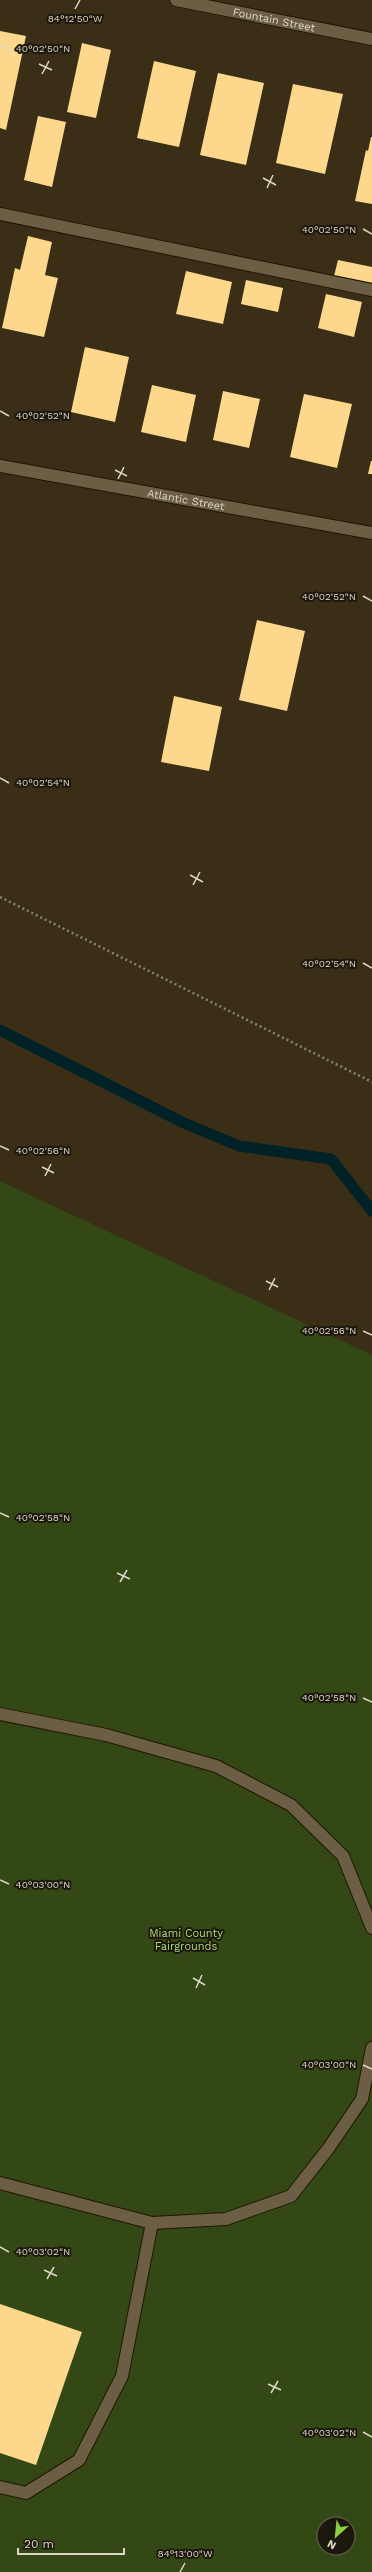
<svg xmlns="http://www.w3.org/2000/svg" width="372" height="2572" font-family="'Work Sans',sans-serif">
  <style>
    .green { fill: #334814; fill-rule: evenodd }
    .lines { fill: none; stroke-linecap: round; stroke-linejoin: round }
    .stream { stroke: #002227; stroke-width: 11 }
    .building { fill: #fdd88c }
    .minor-casing { stroke: #211601; stroke-width: 14 }
    .path { stroke: #8c826f; stroke-width: 2.5; stroke-dasharray: 2 3; stroke-linecap: butt }
    .minor { stroke: #6b5e45; stroke-width: 12 }
    .ticks { fill: none; stroke: #ddd6c8; stroke-width: 1.5 }
    .labels { text-anchor: middle; dominant-baseline: central; stroke-width: 4; stroke-linejoin: round; paint-order: stroke }
    .street-label { font-size: 11px; fill: #ddd6c8; stroke: #1d180d }
    .park-label { font-size: 11px; fill: #aed978; stroke: #1d180d }
    .ticks-label { font-size: 10px; text-anchor: middle; fill: #ddd6c8; stroke: #1d180d; stroke-width: 4; stroke-linejoin: round; paint-order: stroke }
  </style>
  <rect width="100%" height="100%" fill="#3a2e16"/>
  <path class="green" d="M0 1181 372 1355V2572H0ZM324 2524H348V2548H324Z"/>
  <g class="lines">
    <path class="stream" d="M0 1030 184 1123 239 1146 331 1159 372 1211"/>
  </g>
  <path class="building" d="M0 31 26 36 6 130 0 128Z
    M82 43 111 50 96 118 67 112Z
    M154 61 196 71 179 147 137 138Z
    M218 73 264 83 246 165 200 155Z
    M293 84 343 94 325 174 276 163Z
    M38 116 66 122 52 187 24 180Z
    M371 137H372V204L355 201 366 150 368 151Z
    M28 236 52 242 45 275 58 278 44 337 2 328 15 268 20 270Z
    M338 260 372 267V285L334 276Z
    M186 271 232 282 223 324 176 314Z
    M246 280 283 288 278 312 241 304Z
    M326 294 362 302 354 337 318 328Z
    M85 347 129 357 115 422 71 412Z
    M152 385 196 395 186 442 141 432Z
    M223 391 260 399 249 448 213 440Z
    M304 394 352 404 337 468 290 457Z
    M371 461H372V474H368Z
    M257 620 305 631 287 711 239 700Z
    M174 696 222 707 209 771 161 762Z
    M0 2304 82 2332 36 2465 0 2453Z"/>
  <g class="lines">
    <defs>
      <g id="minor">
        <path id="s1" d="M176 0 372 39"/>
        <path d="M0 214 372 290"/>
        <path id="s2" d="M0 466 372 533"/>
        <path d="M0 1714 106 1735 216 1766 291 1805 343 1856 372 1928"/>
        <path d="M0 2183 152 2223 226 2219 291 2196 328 2149 362 2099 372 2048"/>
        <path d="M0 2487 26 2493 79 2460 122 2376 152 2223"/>
      </g>
    </defs>
    <use href="#minor" class="minor-casing"/>
    <path class="path" d="M0 897 372 1082"/>
    <use href="#minor" class="minor"/>
  </g>
  <path class="ticks" d="M75 9 80 0M0 44 9 49M39 64 52 70M42 74 49 61M263 178 276 185M267 188 273 175M363 229 372 234M0 411 9 416M115 470 127 476M118 479 124 467M363 596 372 601M0 778 9 783M190 875 203 882M193 885 200 872M363 963 372 968M0 1146 9 1150M42 1167 54 1173M45 1176 51 1164M266 1281 278 1287M269 1290 275 1278M363 1331 372 1335M0 1513 9 1517M117 1573 130 1579M120 1582 127 1570M363 1698 372 1702M0 1880 9 1884M193 1978 205 1985M196 1988 202 1975M363 2065 372 2069M0 2247 9 2252M44 2270 57 2276M47 2279 54 2267M268 2384 281 2390M271 2393 278 2381M363 2432 372 2437M180 2572 185 2563"/>
  <g class="labels">
    <g class="street-label">
      <text stroke="none"><textPath href="#s1" startOffset="100">Fountain Street</textPath></text>
      <text stroke="none"><textPath href="#s2" startOffset="189">Atlantic Street</textPath></text>
    </g>
    <g class="park-label">
      <text x="186" y="1933">Miami County<tspan x="186" dy="13">Fairgrounds</tspan></text>
    </g>
  </g>
  <g class="ticks-label">
    <text x="75" y="22">84°12'50"W</text>
    <text x="43" y="52">40°02'50"N</text>
    <text x="329" y="233">40°02'50"N</text>
    <text x="43" y="419">40°02'52"N</text>
    <text x="329" y="600">40°02'52"N</text>
    <text x="43" y="786">40°02'54"N</text>
    <text x="329" y="967">40°02'54"N</text>
    <text x="43" y="1154">40°02'56"N</text>
    <text x="329" y="1334">40°02'56"N</text>
    <text x="43" y="1521">40°02'58"N</text>
    <text x="329" y="1701">40°02'58"N</text>
    <text x="43" y="1888">40°03'00"N</text>
    <text x="329" y="2068">40°03'00"N</text>
    <text x="43" y="2255">40°03'02"N</text>
    <text x="329" y="2436">40°03'02"N</text>
    <text x="185" y="2557">84°13'00"W</text>
  </g>
  <g transform="translate(336 2536) rotate(207)"><circle r="19" fill="#1d180d" stroke="#6a6458"/>
  <path d="M0-3L7 15L0 10L-7 15Z" fill="#8ece43"/>
  <text y="-6" font-size="11" font-weight="bold" text-anchor="middle" fill="#ddd6c8">N</text>
  </g>
  <path d="M18 2548v6h106v-6" fill="none" stroke="#ddd6c8" stroke-width="2"/>
  <text x="24" y="2548" font-size="12" fill="#ddd6c8" stroke="#1d180d" stroke-width="3" paint-order="stroke">20 m</text>
</svg>
